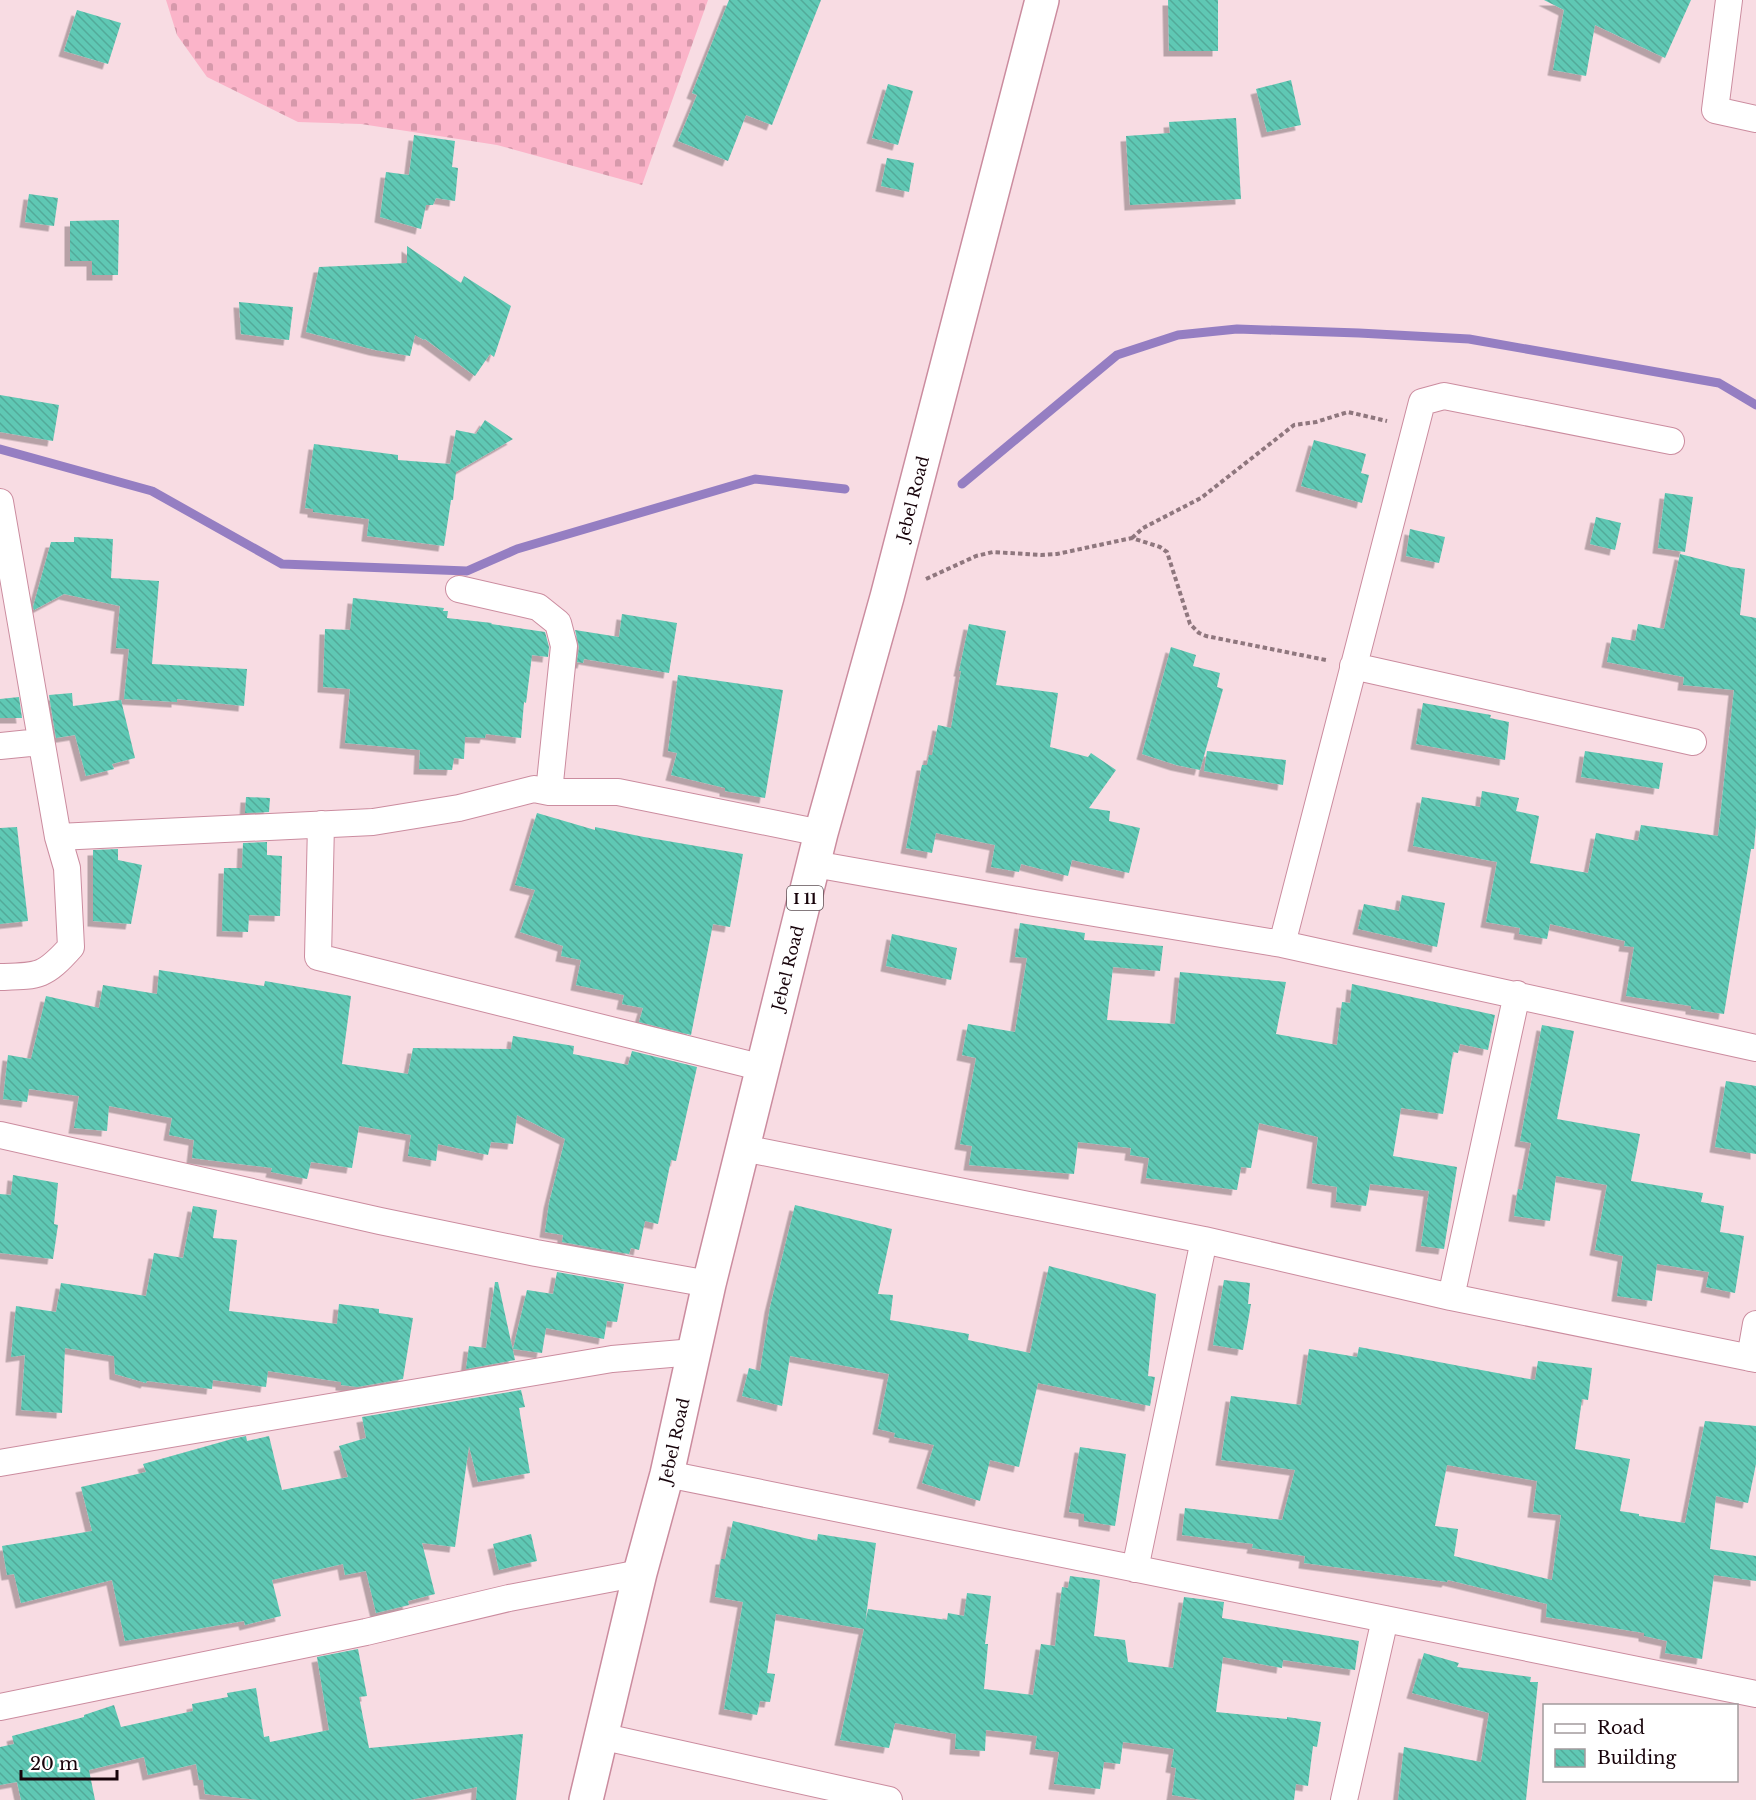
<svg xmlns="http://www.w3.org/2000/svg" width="1756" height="1800" font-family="'Libre Baskerville',serif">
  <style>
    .cemetery { fill: url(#cemetery-stones) }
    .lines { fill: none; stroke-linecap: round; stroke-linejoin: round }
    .stream { stroke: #957ec2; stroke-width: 9 }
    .building { fill: url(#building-back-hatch); fill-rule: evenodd; filter: url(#shadow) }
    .minor-casing { stroke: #cb8c9f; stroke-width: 28 }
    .primary-casing { stroke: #cb8c9f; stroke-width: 36 }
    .path { stroke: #8f777e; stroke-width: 4; stroke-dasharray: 4.5 3; stroke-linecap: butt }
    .minor { stroke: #fff; stroke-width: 26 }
    .primary { stroke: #fff; stroke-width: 33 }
    .labels { text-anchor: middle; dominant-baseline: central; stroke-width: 6; stroke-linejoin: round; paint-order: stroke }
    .shield { fill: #fff; stroke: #5d4f54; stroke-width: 1.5 }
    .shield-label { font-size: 15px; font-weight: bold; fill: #18040b }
    .street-label { font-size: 16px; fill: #18040b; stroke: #fff }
  </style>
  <defs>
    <pattern id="cemetery-stones" width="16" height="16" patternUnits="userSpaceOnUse" patternTransform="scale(1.5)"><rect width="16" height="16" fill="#fbb4c9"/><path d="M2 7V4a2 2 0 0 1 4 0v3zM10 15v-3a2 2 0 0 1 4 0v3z" fill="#d699ab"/></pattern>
    <pattern id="building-back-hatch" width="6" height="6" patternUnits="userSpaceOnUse" patternTransform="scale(1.5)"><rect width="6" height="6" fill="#5fc8b4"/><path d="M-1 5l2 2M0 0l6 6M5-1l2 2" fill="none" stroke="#52aa99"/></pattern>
    <filter id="shadow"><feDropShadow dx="-5.5" dy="5.5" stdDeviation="0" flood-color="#0004"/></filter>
  </defs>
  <rect width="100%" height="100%" fill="#f8dce3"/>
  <path class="cemetery" d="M166 0H708L642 185 497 145 361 124 298 122 207 77 177 35Z"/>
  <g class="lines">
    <path class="stream" d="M0 449 152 491 282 564 467 571 517 549 755 479 845 489
      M962 484 1117 355 1178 335 1237 329 1359 333 1469 339 1719 383 1756 405"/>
  </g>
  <path class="building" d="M729 0H821L772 125 746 115 728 161 678 141 697 95 692 93Z
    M1168 0H1218V51H1169Z
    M1544 0H1691L1665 58 1595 25 1586 76 1553 70 1564 10Z
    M77 10 121 23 108 64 64 51Z
    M1291 80 1301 125 1267 132 1256 89Z
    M888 84 913 91 898 145 872 138Z
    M1236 118 1241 199 1130 205 1126 136 1170 133 1169 122Z
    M414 135 455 141 452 167 458 168 455 201 436 198 433 205H426L421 229 380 217 386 172 409 175Z
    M887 158 914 163 909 192 881 186Z
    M29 194 58 198 54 226 25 222Z
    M119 220 118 275H92V261H70V221Z
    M407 246 461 283 464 276 511 306 494 357 490 354 475 376 425 339 424 340 415 335 410 356 375 350 306 332 319 267 407 263Z
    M239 302 293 307 289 340 241 334Z
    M0 395 59 405 53 441 0 432Z
    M485 420 513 439 456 472 453 500H451L444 546 367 536 369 519 313 512V509L305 508 314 444 398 455V460L450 464 456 430 476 434Z
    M1314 440 1366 454 1361 473 1369 475 1362 503 1301 486Z
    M1665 493 1693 497 1685 552 1658 548Z
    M1596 517 1621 523 1615 550 1590 544Z
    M1410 529 1445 537 1439 563 1406 556Z
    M74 537 113 539 111 578 159 581 152 664 247 669 244 706 177 699V702L124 699 129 649 116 648 120 606 64 594 34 610 33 607 51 542H74Z
    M1680 554 1731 567 1745 569 1740 615 1756 618V826L1754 849H1751L1724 1014 1691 1009V1006L1626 996 1634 947 1624 946 1625 941 1550 924 1547 939 1519 934 1520 928 1486 922 1497 862 1413 846 1422 797 1480 807 1482 791 1519 798 1516 811 1539 816 1530 863 1588 873 1596 833 1638 841 1641 825 1718 836 1734 690 1683 685 1684 677 1607 662 1612 637 1635 641 1638 624 1664 629Z
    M353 598 444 608 443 611H448L447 618 492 623 491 624 545 632 549 647 548 657 532 655 526 703 524 702 521 738 486 734 485 738 465 737 464 759 454 758 452 770 419 769 420 750 345 743 350 689 323 687 325 629 350 630Z
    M622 614 677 623 669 673 584 659 583 663 577 662 579 647 575 630 619 637Z
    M969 624 1006 631 996 685 1058 693 1050 747 1088 757 1091 753 1116 770 1089 808 1110 811 1109 821 1140 828 1129 873 1072 860 1068 876 1021 864 1019 872 991 867 995 845 936 833 932 853 906 848 922 765H927L929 755H932L938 725 951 728 961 671H959Z
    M1171 647 1196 655 1193 666 1220 673 1217 687 1223 689 1200 770 1176 765 1142 754Z
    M678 675 783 690 765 798 725 791V788L671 775 677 753 668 751Z
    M72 693 73 706 121 700 135 758 112 764 114 769 86 776 75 735 56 738 49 695Z
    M19 697 22 718H0V699Z
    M1423 703 1491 715 1490 718 1509 722 1505 760 1416 744Z
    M1207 751 1286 760 1283 785 1204 771Z
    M1585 751 1663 763 1659 789 1581 777Z
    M246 797 270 798 269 812 245 813Z
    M537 813 595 830V827L644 837 743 854 730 927 713 924 691 1035 639 1022 643 1008 622 1004 624 995 576 985 581 960 561 956 563 946 520 932 535 890 515 885Z
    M17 827 28 921 0 924V828Z
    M267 842V855L282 856 280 916 249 915 248 932 222 931 224 868H242L243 843Z
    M118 849V860L142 865 131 924 93 921V850Z
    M1402 895 1445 903 1437 947 1358 929 1364 904 1399 911Z
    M1020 923 1085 933 1084 940 1163 946 1160 971 1113 967 1107 1020 1175 1024 1180 972 1286 982 1276 1034 1337 1045 1342 1002 1350 1003 1352 984 1495 1015 1488 1050 1460 1044 1458 1053 1453 1052 1443 1114 1401 1108 1393 1156 1457 1167 1444 1249 1421 1246 1429 1191 1370 1184 1366 1206 1336 1202 1337 1187 1312 1183 1318 1137 1259 1123 1251 1168 1241 1167 1237 1190 1146 1178 1149 1158 1130 1155 1131 1148 1078 1142 1074 1174 969 1165 972 1146 960 1144 976 1058 962 1055 968 1024 1015 1032 1027 958 1015 957Z
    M892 934 957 948 951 980 886 966Z
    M159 970 264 986 265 981 351 996 342 1064 408 1074 413 1048 511 1049 513 1036 574 1046 573 1054 628 1065 632 1051 697 1067 676 1161 671 1160 658 1224 645 1221 639 1250 631 1248 629 1254 562 1242 563 1235 545 1232 549 1203 565 1139 517 1115 513 1144 491 1142 488 1155 438 1144 436 1161 408 1156 411 1135 359 1126 352 1168 311 1162 307 1179 271 1172 272 1168 192 1158 194 1140 169 1135 172 1118 109 1106 107 1131 74 1128 79 1096 29 1089 27 1102 3 1099 8 1055 31 1059 46 996 99 1008 103 985 157 994Z
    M1542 1025 1574 1031 1557 1119 1640 1134 1631 1181 1703 1193 1701 1202 1724 1206 1720 1232 1744 1236 1735 1293 1706 1287 1709 1272 1657 1264 1652 1301 1617 1296 1623 1256 1595 1250 1607 1185 1556 1176 1550 1221 1514 1216 1518 1189 1522 1190 1531 1143 1520 1141Z
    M1726 1081 1756 1086V1154L1715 1147Z
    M13 1175 58 1183 54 1224 58 1225 53 1259 0 1253V1194L11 1195Z
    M795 1205 892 1229 878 1294 893 1295 890 1320 969 1334 968 1340 1030 1353 1049 1266 1156 1294 1148 1376 1155 1377 1150 1406 1038 1383 1019 1467 990 1460 980 1501 922 1483 934 1445 894 1437 895 1433 878 1429 889 1374 790 1356 782 1406 742 1396 749 1368 760 1371 770 1307Z
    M193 1206 217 1210 213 1238 237 1240 229 1311 337 1324 339 1304 379 1309V1313L413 1318 403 1379 357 1387 341 1385V1382L268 1371 266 1387 213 1380 212 1389 147 1381 146 1383 115 1374 114 1356 65 1348 62 1413 21 1410 25 1355 11 1357 16 1306 56 1312 61 1283 146 1296 154 1253 183 1258Z
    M557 1272 624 1284 617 1322 607 1321 604 1339 546 1328 542 1353 513 1349 527 1290 553 1294Z
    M1224 1280 1250 1283 1248 1304H1251L1243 1350 1213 1345Z
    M495 1282H498L515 1360 466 1369 469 1346 486 1348Z
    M1359 1347 1535 1380 1538 1361 1592 1368 1588 1400 1582 1399 1575 1449 1630 1459 1620 1511 1639 1514V1516L1685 1523 1705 1421 1756 1426V1464L1748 1503 1716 1496 1710 1549 1756 1556V1581L1714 1575 1702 1659 1665 1653 1667 1641 1644 1636V1633L1546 1617 1547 1604 1448 1580 1447 1582 1304 1563 1305 1556 1252 1548 1253 1544 1182 1535 1185 1508 1282 1520 1295 1470 1221 1460 1231 1396 1301 1405 1309 1349 1357 1357ZM1447 1465 1537 1481 1533 1512 1561 1515 1552 1580 1454 1556 1458 1529 1435 1526Z
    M521 1390 525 1407 519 1408 530 1473 478 1482 469 1446 455 1547 422 1543 435 1594 408 1601 409 1605 376 1613 366 1571 345 1575 343 1564 272 1580 281 1616 245 1625 244 1621 125 1641 112 1580 21 1603 14 1574 7 1575 2 1546 92 1531 81 1487 146 1472 143 1464 232 1439 246 1436 247 1441 269 1436 282 1490 348 1477 339 1446 366 1438 362 1417Z
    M1080 1447 1126 1454 1115 1526 1084 1521V1514L1069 1512Z
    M733 1521 817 1541 818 1534 876 1543 865 1624 868 1609 947 1620 948 1613 964 1616 967 1593 991 1596 985 1644H988L984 1689 1033 1695 1041 1644 1055 1646 1062 1587 1068 1588 1070 1576 1100 1580 1094 1636 1125 1640 1128 1662 1173 1668 1184 1597 1224 1602 1222 1618 1359 1641 1355 1670 1283 1660 1282 1668 1223 1657 1216 1712 1287 1719V1717L1321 1722 1317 1747 1313 1746 1308 1786 1296 1784 1294 1800H1202L1172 1795 1176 1768 1171 1767 1174 1749 1123 1742 1120 1764 1104 1762 1100 1789 1054 1784 1059 1752 1035 1749 1037 1736 986 1730 985 1751 955 1749 956 1734 895 1723 889 1748 840 1740 864 1629 776 1614 767 1673 775 1674 770 1702 760 1701 757 1715 724 1709 743 1602 715 1597 721 1559H725Z
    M531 1534 537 1561 499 1570 493 1544Z
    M358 1649 367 1696 359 1697 369 1748 523 1734 516 1800H476L477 1787 410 1800H258L205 1794 203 1780H199L196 1764 148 1775 144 1757 89 1770 95 1800H21L17 1782 0 1785V1747L14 1744 12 1736 84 1717V1715L114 1705 121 1727 193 1711 192 1704 228 1697 227 1693 256 1688 264 1737 269 1736 270 1742 329 1730 317 1657Z
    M1424 1653 1459 1663 1457 1667 1531 1677 1530 1682H1538L1526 1800H1398L1404 1747 1481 1762 1489 1713 1412 1693Z"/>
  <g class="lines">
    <defs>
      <path id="minor" d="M1729 0 1715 110 1756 119
        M0 502 58 837 67 868 71 947C44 977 39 976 0 977
        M459 589 538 607 558 623 564 646 549 792
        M1353 666 1693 742
        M0 746 40 742
        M321 824 318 957 763 1068
        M58 837 373 822 459 808 534 789 549 792H618L821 833
        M814 864 1034 903 1282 944 1756 1048
        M1282 944 1422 402 1444 396 1671 441
        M0 1135 380 1221 536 1253 709 1284
        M743 1148 1204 1240 1451 1297 1756 1359
        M1451 1297 1517 994
        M1750 1358 1756 1324
        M0 1463 612 1359 694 1352
        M667 1474 1756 1694
        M1135 1569 1204 1240
        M0 1707 366 1632 509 1598 640 1573
        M600 1736 889 1800
        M1344 1800 1385 1619"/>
      <g id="primary">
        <path id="s1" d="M586 1800 640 1573 667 1474 709 1284 821 833 887 597 1042 0"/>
      </g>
    </defs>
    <use href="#minor" class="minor-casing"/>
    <use href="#primary" class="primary-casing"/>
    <path class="path" d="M1132 538 1143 528 1201 498 1294 425 1316 422 1348 412 1387 421
      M926 579 976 556 993 552 1041 555 1057 554 1132 538 1160 547 1167 552 1190 624 1199 633 1206 636 1326 660"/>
    <use href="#minor" class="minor"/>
    <use href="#primary" class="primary"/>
  </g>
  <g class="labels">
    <rect class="shield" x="787" y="886" width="36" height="24" rx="4.5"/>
    <g class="shield-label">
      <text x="805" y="898">I 11</text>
    </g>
    <g class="street-label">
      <text stroke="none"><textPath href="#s1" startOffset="1342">Jebel Road</textPath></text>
      <text stroke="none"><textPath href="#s1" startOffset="856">Jebel Road</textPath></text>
      <text stroke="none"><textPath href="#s1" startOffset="370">Jebel Road</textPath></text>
    </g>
  </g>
  <rect x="1543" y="1704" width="195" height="78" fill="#ffffff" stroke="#a39b9d" stroke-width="1.5"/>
  <rect x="1555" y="1724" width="30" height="9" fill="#ffffff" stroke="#a39b9d" stroke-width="1.5"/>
  <text x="1597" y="1734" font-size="18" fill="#18040b">Road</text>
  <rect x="1555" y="1749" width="30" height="18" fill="url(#building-back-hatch)" stroke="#a39b9d" stroke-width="1.5"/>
  <text x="1597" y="1764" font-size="18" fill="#18040b">Building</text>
  <path d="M21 1770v9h96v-9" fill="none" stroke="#18040b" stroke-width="3"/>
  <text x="30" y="1770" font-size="18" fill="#18040b" stroke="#ffffff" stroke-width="4.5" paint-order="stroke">20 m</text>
</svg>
